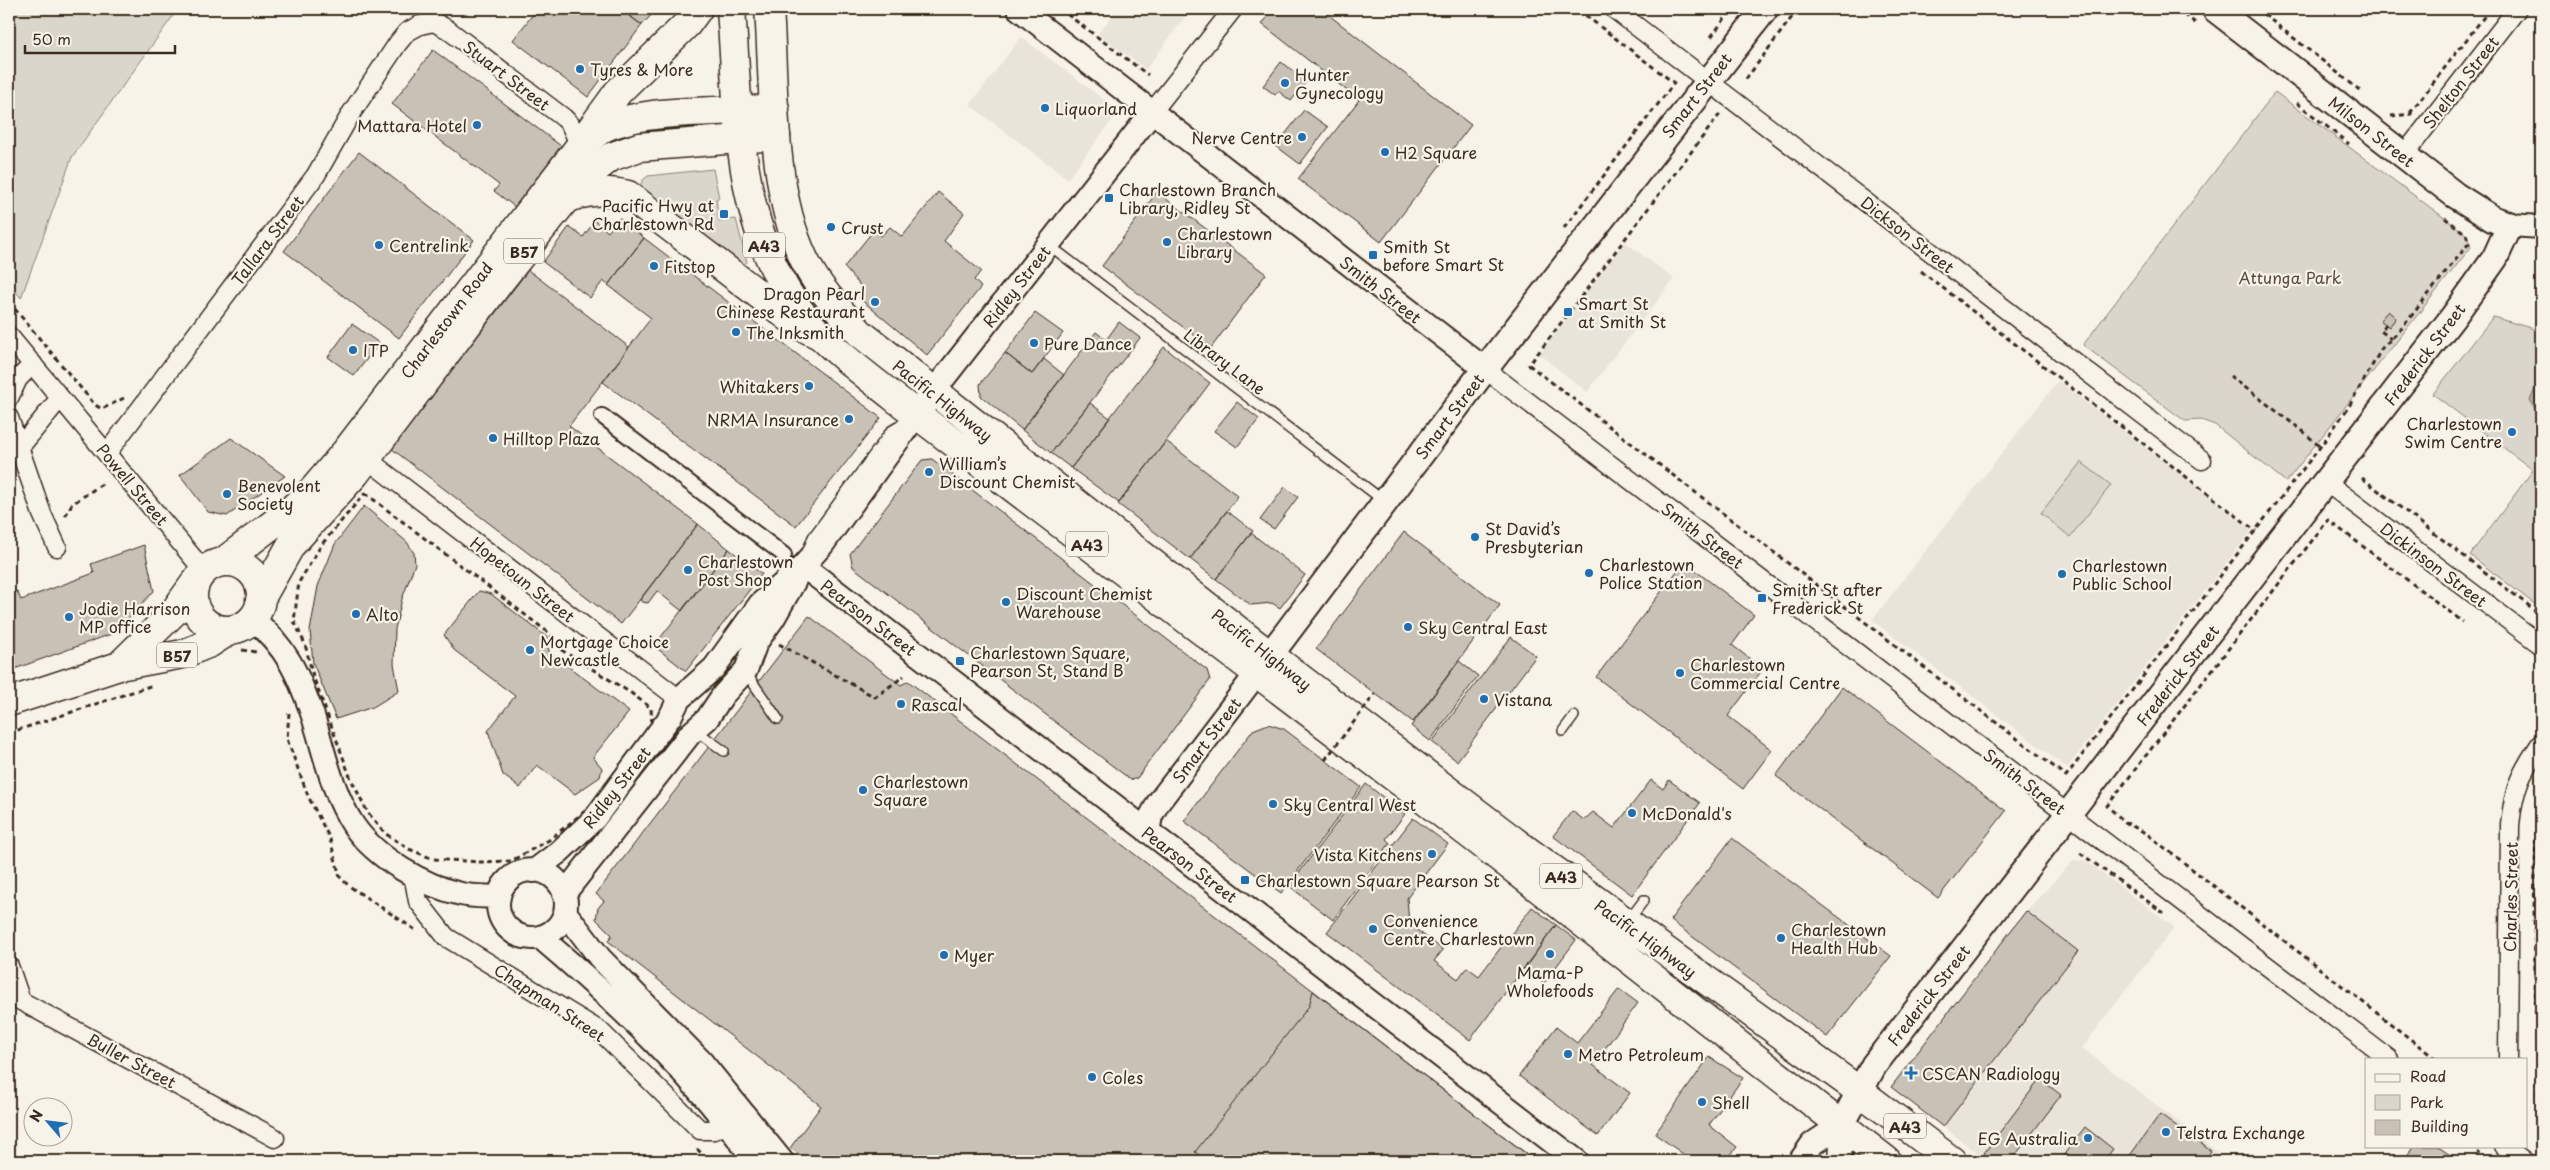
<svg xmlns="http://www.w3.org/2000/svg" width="2550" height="1170" font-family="'Playpen Sans',sans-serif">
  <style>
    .built { fill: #e9e4d9 }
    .green { fill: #dbd6cb; stroke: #8b8074 }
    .water { fill: #b4aca0; stroke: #84786c }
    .building { fill: #c8c1b6; stroke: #3b2a1e }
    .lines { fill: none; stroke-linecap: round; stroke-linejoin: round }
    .service-casing { stroke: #3b2a1e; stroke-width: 12 }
    .pedestrian-casing { stroke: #3b2a1e; stroke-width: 18 }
    .minor-casing { stroke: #3b2a1e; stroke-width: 21 }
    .tertiary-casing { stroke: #3b2a1e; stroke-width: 26 }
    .secondary-casing { stroke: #3b2a1e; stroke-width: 29 }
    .primary-casing { stroke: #3b2a1e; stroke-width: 31 }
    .trunk-casing { stroke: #3b2a1e; stroke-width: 31 }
    .path { stroke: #3b2a1e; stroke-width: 3; stroke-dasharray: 5 4; stroke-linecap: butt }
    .service { stroke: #f7f3e8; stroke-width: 9 }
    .pedestrian { stroke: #f7f3e8; stroke-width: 14 }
    .minor { stroke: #f7f3e8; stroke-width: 18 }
    .tertiary { stroke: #f7f3e8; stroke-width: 22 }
    .secondary { stroke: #f7f3e8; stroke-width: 25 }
    .primary { stroke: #f7f3e8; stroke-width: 28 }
    .trunk { stroke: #f7f3e8; stroke-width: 28 }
    .path-bridge { stroke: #3b2a1e; stroke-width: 3; stroke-dasharray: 5 4; stroke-linecap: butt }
    .poi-dot { fill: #1f6fb2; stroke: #f7f3e8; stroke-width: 2 }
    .labels { text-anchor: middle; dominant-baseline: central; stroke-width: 4.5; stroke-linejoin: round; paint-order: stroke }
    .shield { fill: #f7f3e8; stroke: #73665b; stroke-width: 1 }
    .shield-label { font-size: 15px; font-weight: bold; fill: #3b2a1e }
    .poi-label { font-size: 16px; fill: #3b2a1e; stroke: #f7f3e8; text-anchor: start }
    .street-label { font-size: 16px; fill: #3b2a1e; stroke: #f7f3e8 }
    .park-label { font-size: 16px; fill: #5b4c41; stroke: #f7f3e8 }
  </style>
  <rect width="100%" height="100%" fill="#f7f3e8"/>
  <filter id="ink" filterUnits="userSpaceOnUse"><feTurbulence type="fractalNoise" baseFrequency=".02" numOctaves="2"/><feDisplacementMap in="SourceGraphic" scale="10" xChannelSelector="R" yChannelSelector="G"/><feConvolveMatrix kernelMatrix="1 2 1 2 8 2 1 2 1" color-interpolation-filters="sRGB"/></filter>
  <g filter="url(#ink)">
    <path class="built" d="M1117 9H1191L1146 69 1098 34Z
      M1021 37 1119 111 1068 179 970 105Z
      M1625 242 1674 279 1587 392 1539 354Z
      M2058 381 2253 529 2067 768 1872 620Z
      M2074 860 2086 861 2174 927 2082 1048 2229 1161H1988L1891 1087 2026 911Z"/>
    <path class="green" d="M9 9H178L72 157 21 298 9 283Z
      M2275 92 2466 234 2471 247 2286 482 2215 425 2201 420 2185 421 2083 345Z
      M713 169 719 198 716 199 719 221 736 219 747 262 738 270 637 190 643 180 648 176Z
      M2493 317 2541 331V609L2470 555 2533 470 2433 394Z
      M2081 462 2111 485 2070 537 2041 513Z"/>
    <path class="water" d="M2541 375V408L2535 409 2530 400Z"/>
    <path class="building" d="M537 9H620L642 25 588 97 513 40Z
      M620 9H657L642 25Z
      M1274 9H1321L1471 125 1381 242 1298 179 1359 100 1262 24Z
      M1690 9H1700L1697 14Z
      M433 50 561 146 515 207 494 191 499 185 392 104Z
      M1281 62 1307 81 1291 101 1278 91 1275 95 1263 86Z
      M1304 110 1328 127 1300 164 1276 146Z
      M359 152 474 240 399 338 284 251Z
      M938 192 964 213 944 241 981 271 974 280 981 287 927 355 859 298 864 290 844 267 873 231 881 236 890 227 902 237Z
      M1157 192 1266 274 1211 348 1102 266Z
      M619 218 644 238 608 285 603 281 590 298 543 262 569 227 583 237 595 221 608 232Z
      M644 238 881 418 796 526 603 382 651 318 608 285Z
      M528 270 629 347 569 426 698 524 621 624 392 449Z
      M2388 311 2396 318 2389 327 2380 320Z
      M1035 313 1063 333 1032 374 1005 353Z
      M1119 322 1140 338 1051 453 1022 430 1096 332 1106 340Z
      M352 324 379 343 354 376 328 357Z
      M1164 347 1210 383 1119 503 1071 468Z
      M1005 353 1032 374 1044 359 1064 375 1022 430 981 396 980 384Z
      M1237 402 1259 419 1237 447 1214 431Z
      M1090 403 1110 418 1071 468 1051 453Z
      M231 438 285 476 227 516 208 512 180 475Z
      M1166 441 1238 496 1190 559 1118 504Z
      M932 459 1207 670 1210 680 1137 778 1131 780 853 567 850 554 922 460Z
      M1285 487 1298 497 1274 529 1260 520Z
      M364 506 407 542 414 553 415 564 402 599 395 629 394 664 399 691 373 707 336 719 313 663 310 631 318 586 335 544Z
      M1227 511 1253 531 1216 579 1190 559Z
      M698 524 729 549 682 611 657 591 648 603 642 602 640 600Z
      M1404 532 1500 605 1413 722 1316 649Z
      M1251 533 1305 575 1280 608 1272 603 1251 605 1216 579Z
      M144 545 154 591 114 633 9 671V594L17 591 21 600 94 573 91 564Z
      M729 549 762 574 686 671 654 646Z
      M1684 562 1754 615 1732 645 1763 669 1728 716 1772 750 1743 789 1596 677Z
      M479 591 491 594 548 638 549 652 629 712 593 757 602 768 600 777 575 794 537 765 520 788 503 775 488 731 515 696 454 650 444 635Z
      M809 616 901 685 908 681 1536 1161H809L790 1148 821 1106 608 941 612 935 596 919 598 908 604 901 596 894Z
      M1511 637 1536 656 1457 761 1432 742Z
      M1459 661 1478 676 1430 741 1411 726Z
      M1842 687 2006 811 1938 898 1776 776Z
      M1268 724 1284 729 1361 787 1281 893 1184 821 1253 730Z
      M1651 780 1663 789 1669 780 1700 803 1632 895 1553 836 1572 811 1584 820 1593 812 1614 828Z
      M1366 784 1405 814 1386 839 1390 843 1333 920 1289 886Z
      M1413 818 1448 844 1407 898 1409 924 1443 950 1434 961 1458 979 1467 967 1479 976 1532 907 1556 925 1470 1040 1327 932Z
      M1732 838 1891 956 1827 1037 1670 920Z
      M2026 911 2078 951 1943 1127 1891 1087Z
      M1556 925 1576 940 1544 983 1524 969Z
      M1619 989 1638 1003 1593 1065 1630 1093 1598 1136 1519 1076 1556 1027 1577 1043Z
      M1313 991 1536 1161H1207L1195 1152 1309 1006Z
      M1709 1057 1743 1078 1709 1125 1737 1147 1726 1161H1693L1655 1134Z
      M2040 1079 2061 1095 2011 1161H1995L1984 1153Z
      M2160 1114 2211 1151 2204 1161H2126Z
      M2085 1127 2113 1149 2104 1161H2059Z
      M2414 1146H2437L2459 1161H2403Z"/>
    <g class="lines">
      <defs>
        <path id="service" d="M1049 245 1384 501
          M808 550 813 537 886 438 891 431 901 425
          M742 674 751 680 778 719
          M695 730 724 751
          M1563 731 1574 716
          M1629 920 1644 900"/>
        <path id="pedestrian" d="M602 416 784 555"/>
        <path id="minor" d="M1614 9 2202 460
          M1153 111 1233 9
          M2404 155 2517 9
          M9 336 204 571
          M1485 369 2389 1059
          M9 398 18 379 33 364
          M9 418 42 514 57 547
          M20 447 60 398
          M107 453 316 175 352 112 398 43 407 32 420 25 434 22 447 29 564 118 570 124 580 146
          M367 459 679 699
          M2326 482 2541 645
          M413 874 418 901 446 937 600 1031 700 1130H715L726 1123
          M9 966 21 1001 275 1138
          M2508 1059 2510 825C2514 787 2520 774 2541 743
          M2504 1146 2524 1161"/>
        <path id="tertiary" d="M1019 9 1485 369
          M2510 225 2541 227
          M803 566 1577 1161
          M252 619C286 645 299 676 313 716 324 752 333 795 354 826 376 858 424 886 461 894 473 897 487 896 499 897
          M1148 832 1151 816 1158 803 1257 673
          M498 904a34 34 0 1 1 68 0a34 34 0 1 1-68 0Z
          M534 871 559 852 595 818 670 717 679 699 714 668 760 604 803 566 823 544 933 392 1153 111
          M564 894 690 734 707 719 723 695 746 670 756 643 773 619 795 580
          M565 912 600 958 701 1061 782 1161
          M540 937C620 1005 694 1076 755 1161
          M1800 1161 1812 1144 1842 1124
          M1840 1161 1842 1124"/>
        <path id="secondary" d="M1258 671 1485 369 1765 9
          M1842 1124 1874 1065 2453 317 2495 258 2510 225 2493 219 2455 195 2215 9"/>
        <path id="primary" d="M586 136 618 92 687 24 698 9
          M565 199C586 191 605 189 628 195L799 325 821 336
          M223 562 290 511 314 489 347 450 580 146C588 140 596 132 605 127 646 108 728 112 775 109
          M193 596a34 34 0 1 1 68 0a34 34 0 1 1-68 0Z
          M260 600 291 545 355 474 501 280 580 181 611 157 639 147 776 136
          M119 666 174 612 197 580
          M9 702 119 666 183 654 210 643 230 630"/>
        <path id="trunk" d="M731 9C740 124 735 248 822 337 844 359 870 378 895 398L1477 840 1887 1161
          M769 9C775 89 769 203 812 274 825 295 842 314 860 333L1250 640 1514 841 1858 1090 1952 1161"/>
      </defs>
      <use href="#service" class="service-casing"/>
      <use href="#pedestrian" class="pedestrian-casing"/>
      <use href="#minor" class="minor-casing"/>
      <use href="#tertiary" class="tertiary-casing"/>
      <use href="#secondary" class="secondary-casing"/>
      <use href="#primary" class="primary-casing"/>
      <use href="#trunk" class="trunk-casing"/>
      <path class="path" d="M1060 9 1148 75
        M2177 9 2198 25
        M2257 9 2362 92
        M1711 37 1732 9
        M1746 79 1798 9
        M2297 103 2349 144
        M2410 113 2490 9
        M1720 114 1529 365 2066 776 2320 447 2348 408 2382 348 2401 329 2469 243 2466 234 2445 218
        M2391 116 2413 114
        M1564 228 1674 83 1577 9
        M1921 271 2256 531
        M9 302 95 405 102 409 124 398
        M2386 324 2381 331 2391 339
        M2230 376 2304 432 2320 447
        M2362 478 2541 615
        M365 493 549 633 563 651 631 693 651 708 652 727 628 765 600 799 549 840 511 861 480 862 433 859 409 849 386 834 368 813 351 779 313 676 305 644 294 621 299 582 322 544Z
        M65 516 72 504 105 482
        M779 644 875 697 904 676
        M242 650 256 652
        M289 713 287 739 308 796 330 839 340 877 349 886 417 931
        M9 733 153 685
        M2541 794 2536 835 2534 909 2538 1138 2541 1140
        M2080 853 2164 913
        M2436 1059 2147 834 2125 822 2107 806 2328 520 2463 622
        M697 1149 709 1161
        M2478 1161 2475 1156 2479 1152"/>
      <use href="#service" class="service"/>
      <use href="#pedestrian" class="pedestrian"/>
      <use href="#minor" class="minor"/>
      <use href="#tertiary" class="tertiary"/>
      <use href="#secondary" class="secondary"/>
      <use href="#primary" class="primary"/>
      <use href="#trunk" class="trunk"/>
      <path class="path-bridge" d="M1325 760 1375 694"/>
    </g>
  </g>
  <g class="poi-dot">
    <circle cx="580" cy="69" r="5"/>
    <circle cx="1285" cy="83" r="5"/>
    <circle cx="1045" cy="108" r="5"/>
    <circle cx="477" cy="125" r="5"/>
    <circle cx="1302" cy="137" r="5"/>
    <circle cx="1385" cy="152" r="5"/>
    <rect x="1104" y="193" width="10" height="10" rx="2.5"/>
    <rect x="719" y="209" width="10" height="10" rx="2.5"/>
    <circle cx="831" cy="227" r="5"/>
    <circle cx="1167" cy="242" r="5"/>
    <circle cx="379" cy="245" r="5"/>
    <rect x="1368" y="250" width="10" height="10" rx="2.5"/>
    <circle cx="654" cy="266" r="5"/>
    <circle cx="875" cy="302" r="5"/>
    <rect x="1563" y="307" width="10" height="10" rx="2.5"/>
    <circle cx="736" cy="332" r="5"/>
    <circle cx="1034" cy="343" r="5"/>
    <circle cx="353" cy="350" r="5"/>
    <circle cx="809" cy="386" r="5"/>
    <circle cx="849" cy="419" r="5"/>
    <circle cx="2512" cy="432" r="5"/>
    <circle cx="493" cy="438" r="5"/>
    <circle cx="929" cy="472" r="5"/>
    <circle cx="227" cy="494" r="5"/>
    <circle cx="1475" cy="537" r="5"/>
    <circle cx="688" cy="570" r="5"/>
    <circle cx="1589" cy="573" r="5"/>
    <circle cx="2062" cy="574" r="5"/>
    <rect x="1757" y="593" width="10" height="10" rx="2.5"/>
    <circle cx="1006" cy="602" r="5"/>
    <circle cx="356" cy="614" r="5"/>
    <circle cx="69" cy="617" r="5"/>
    <circle cx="1408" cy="627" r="5"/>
    <circle cx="530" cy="650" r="5"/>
    <rect x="955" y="656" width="10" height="10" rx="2.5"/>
    <circle cx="1680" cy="673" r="5"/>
    <circle cx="1484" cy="699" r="5"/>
    <circle cx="901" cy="704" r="5"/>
    <circle cx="863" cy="790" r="5"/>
    <circle cx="1273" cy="804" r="5"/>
    <circle cx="1632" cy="813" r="5"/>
    <circle cx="1432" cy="854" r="5"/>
    <rect x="1240" y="875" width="10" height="10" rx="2.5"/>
    <circle cx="1373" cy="929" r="5"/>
    <circle cx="1781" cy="938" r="5"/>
    <circle cx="1550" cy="954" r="5"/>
    <circle cx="944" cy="955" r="5"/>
    <circle cx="1568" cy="1054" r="5"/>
    <path d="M1908.5 1065.5h5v5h5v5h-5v5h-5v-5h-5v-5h5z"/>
    <circle cx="1092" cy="1077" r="5"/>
    <circle cx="1702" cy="1102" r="5"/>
    <circle cx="2166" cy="1132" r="5"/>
    <circle cx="2088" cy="1138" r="5"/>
  </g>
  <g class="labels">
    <g class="shield">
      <rect x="743" y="232.5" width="42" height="25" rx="4"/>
      <rect x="504" y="238.5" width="40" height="25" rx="4"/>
      <rect x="1066" y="531.5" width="42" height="25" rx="4"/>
      <rect x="157" y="642.5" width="40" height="25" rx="4"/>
      <rect x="1540" y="863.5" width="42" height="25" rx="4"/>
      <rect x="1884" y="1113.5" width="42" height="25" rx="4"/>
    </g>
    <g class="shield-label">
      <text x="764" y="245">A43</text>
      <text x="524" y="251">B57</text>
      <text x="1087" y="544">A43</text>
      <text x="177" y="655">B57</text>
      <text x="1561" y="876">A43</text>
      <text x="1905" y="1126">A43</text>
    </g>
    <g class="poi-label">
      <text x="590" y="69">Tyres &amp; More</text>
      <text x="1295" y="74">Hunter<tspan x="1295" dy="18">Gynecology</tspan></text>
      <text x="1055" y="108">Liquorland</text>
      <text x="467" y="125" text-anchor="end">Mattara Hotel</text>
      <text x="1292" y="137" text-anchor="end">Nerve Centre</text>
      <text x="1395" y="152">H2 Square</text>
      <text x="1119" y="189">Charlestown Branch<tspan x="1119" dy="18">Library, Ridley St</tspan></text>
      <text x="714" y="205" text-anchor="end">Pacific Hwy at<tspan x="714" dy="18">Charlestown Rd</tspan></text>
      <text x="841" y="227">Crust</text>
      <text x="1177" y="233">Charlestown<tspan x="1177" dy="18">Library</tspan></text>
      <text x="389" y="245">Centrelink</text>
      <text x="1383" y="246">Smith St<tspan x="1383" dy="18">before Smart St</tspan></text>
      <text x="664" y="266">Fitstop</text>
      <text x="865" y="293" text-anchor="end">Dragon Pearl<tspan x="865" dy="18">Chinese Restaurant</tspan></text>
      <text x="1578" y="303">Smart St<tspan x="1578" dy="18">at Smith St</tspan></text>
      <text x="746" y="332">The Inksmith</text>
      <text x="1044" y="343">Pure Dance</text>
      <text x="363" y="350">ITP</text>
      <text x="799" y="386" text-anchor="end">Whitakers</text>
      <text x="839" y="419" text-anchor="end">NRMA Insurance</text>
      <text x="2502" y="423" text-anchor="end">Charlestown<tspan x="2502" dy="18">Swim Centre</tspan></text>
      <text x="503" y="438">Hilltop Plaza</text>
      <text x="939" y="463">William’s<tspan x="939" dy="18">Discount Chemist</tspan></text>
      <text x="237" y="485">Benevolent<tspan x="237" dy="18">Society</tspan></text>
      <text x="1485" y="528">St David’s<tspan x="1485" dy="18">Presbyterian</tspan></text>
      <text x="698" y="561">Charlestown<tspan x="698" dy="18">Post Shop</tspan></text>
      <text x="1599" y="564">Charlestown<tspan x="1599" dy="18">Police Station</tspan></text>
      <text x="2072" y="565">Charlestown<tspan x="2072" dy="18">Public School</tspan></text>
      <text x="1772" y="589">Smith St after<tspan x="1772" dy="18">Frederick St</tspan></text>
      <text x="1016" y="593">Discount Chemist<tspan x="1016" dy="18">Warehouse</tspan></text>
      <text x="79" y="608">Jodie Harrison<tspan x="79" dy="18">MP office</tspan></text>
      <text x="366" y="614">Alto</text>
      <text x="1418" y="627">Sky Central East</text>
      <text x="540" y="641">Mortgage Choice<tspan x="540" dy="18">Newcastle</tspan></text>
      <text x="970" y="652">Charlestown Square,<tspan x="970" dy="18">Pearson St, Stand B</tspan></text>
      <text x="1690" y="664">Charlestown<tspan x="1690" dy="18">Commercial Centre</tspan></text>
      <text x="1494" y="699">Vistana</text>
      <text x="911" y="704">Rascal</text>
      <text x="873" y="781">Charlestown<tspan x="873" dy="18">Square</tspan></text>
      <text x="1283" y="804">Sky Central West</text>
      <text x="1642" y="813">McDonald's</text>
      <text x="1422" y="854" text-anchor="end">Vista Kitchens</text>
      <text x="1255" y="880">Charlestown Square Pearson St</text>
      <text x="1383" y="920">Convenience<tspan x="1383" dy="18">Centre Charlestown</tspan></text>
      <text x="1791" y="929">Charlestown<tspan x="1791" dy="18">Health Hub</tspan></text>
      <text x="954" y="955">Myer</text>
      <text x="1550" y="972" text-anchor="middle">Mama-P<tspan x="1550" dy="18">Wholefoods</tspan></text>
      <text x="1578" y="1054">Metro Petroleum</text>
      <text x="1922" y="1073">CSCAN Radiology</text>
      <text x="1102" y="1077">Coles</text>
      <text x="1712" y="1102">Shell</text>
      <text x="2176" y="1132">Telstra Exchange</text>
      <text x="2078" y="1138" text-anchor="end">EG Australia</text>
    </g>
    <g class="street-label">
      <text transform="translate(507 75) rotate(37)">Stuart Street</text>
      <text transform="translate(2460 82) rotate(-52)">Shelton Street</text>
      <text transform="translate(1696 95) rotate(-52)">Smart Street</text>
      <text transform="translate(2372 131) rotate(38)">Milson Street</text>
      <text transform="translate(1908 234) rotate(38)">Dickson Street</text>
      <text transform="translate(267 240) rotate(-53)">Tallara Street</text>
      <text transform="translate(1016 286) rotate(-52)">Ridley Street</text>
      <text transform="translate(1381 289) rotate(38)">Smith Street</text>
      <text transform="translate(446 320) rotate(-53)">Charlestown Road</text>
      <text transform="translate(2424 354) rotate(-53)">Frederick Street</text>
      <text transform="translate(1225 361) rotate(37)">Library Lane</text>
      <text transform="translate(943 400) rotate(38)">Pacific Highway</text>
      <text transform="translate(1449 416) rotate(-53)">Smart Street</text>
      <text transform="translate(133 484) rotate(50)">Powell Street</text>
      <text transform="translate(1703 535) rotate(37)">Smith Street</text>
      <text transform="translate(2434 564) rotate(37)">Dickinson Street</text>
      <text transform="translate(523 579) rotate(38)">Hopetoun Street</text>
      <text transform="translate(869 617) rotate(37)">Pearson Street</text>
      <text transform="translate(1262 649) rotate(38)">Pacific Highway</text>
      <text transform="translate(2177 675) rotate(-52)">Frederick Street</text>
      <text transform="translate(1206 740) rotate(-53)">Smart Street</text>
      <text transform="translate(2025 781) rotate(37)">Smith Street</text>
      <text transform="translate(616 787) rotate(-52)">Ridley Street</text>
      <text transform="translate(1190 864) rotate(37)">Pearson Street</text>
      <text transform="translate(2510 897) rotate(-89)">Charles Street</text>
      <text transform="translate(1646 938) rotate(36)">Pacific Highway</text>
      <text transform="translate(1928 995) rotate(-52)">Frederick Street</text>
      <text transform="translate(550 1002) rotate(33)">Chapman Street</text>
      <text transform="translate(132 1060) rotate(28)">Buller Street</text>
    </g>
    <g class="park-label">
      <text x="2290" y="277">Attunga Park</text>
    </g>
  </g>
  <rect width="2550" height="1170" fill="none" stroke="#f7f3e8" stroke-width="30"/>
  <rect x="15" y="15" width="2520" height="1140" fill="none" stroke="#3b2a1e" stroke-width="2" filter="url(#ink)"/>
  <rect x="2365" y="1058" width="162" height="90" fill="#f7f3e8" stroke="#aca397"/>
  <rect x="2375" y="1074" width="25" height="8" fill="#f7f3e8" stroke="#aca397"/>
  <text x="2410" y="1082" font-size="15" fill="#3b2a1e">Road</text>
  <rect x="2375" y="1095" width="25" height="15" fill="#dbd6cb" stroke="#aca397"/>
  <text x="2410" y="1108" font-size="15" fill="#3b2a1e">Park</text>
  <rect x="2375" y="1120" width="25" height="15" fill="#c8c1b6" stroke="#aca397"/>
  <text x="2410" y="1132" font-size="15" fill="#3b2a1e">Building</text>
  <g transform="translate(48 1122) rotate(298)"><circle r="24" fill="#f7f3e8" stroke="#aca397"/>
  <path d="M0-4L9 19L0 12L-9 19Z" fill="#1f6fb2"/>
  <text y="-8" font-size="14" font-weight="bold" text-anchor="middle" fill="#3b2a1e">N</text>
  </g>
  <path d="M25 45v8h150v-8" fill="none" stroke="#3b2a1e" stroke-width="2.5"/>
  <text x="32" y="45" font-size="15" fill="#3b2a1e" stroke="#f7f3e8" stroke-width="4" paint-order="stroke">50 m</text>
</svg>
